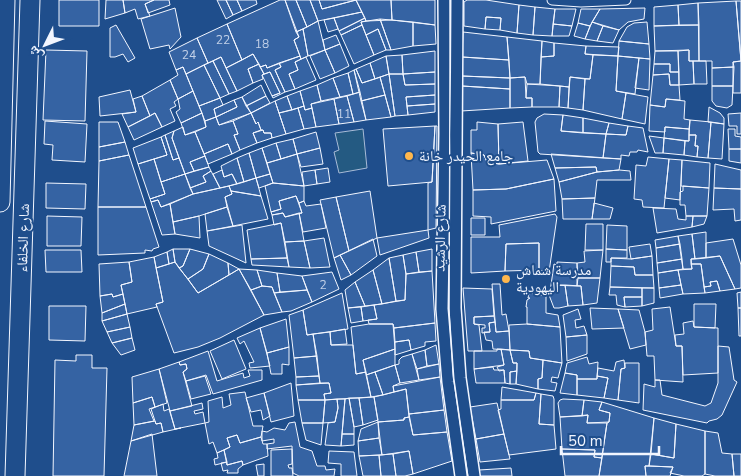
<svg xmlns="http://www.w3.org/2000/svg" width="741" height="476" font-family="'Nunito Sans','Noto Naskh Arabic',sans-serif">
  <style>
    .green { fill: #245a82; stroke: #a8bbd7 }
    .building { fill: #3563a3; stroke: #f2f6ff }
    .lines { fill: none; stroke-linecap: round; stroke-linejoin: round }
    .pedestrian-casing { stroke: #f2f6ff; stroke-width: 11 }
    .minor-casing { stroke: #f2f6ff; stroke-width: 14 }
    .primary-casing { stroke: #f2f6ff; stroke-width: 21 }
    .pedestrian { stroke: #1f4e8c; stroke-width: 9 }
    .minor { stroke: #1f4e8c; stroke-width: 11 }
    .primary { stroke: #1f4e8c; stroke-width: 19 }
    .tram { stroke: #f2f6ff; stroke-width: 1 }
    .poi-dot { fill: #ffb74d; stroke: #1f4e8c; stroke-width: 2 }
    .labels { text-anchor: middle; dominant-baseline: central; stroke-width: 4; stroke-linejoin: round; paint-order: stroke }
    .number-label { font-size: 12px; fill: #c3d1e8 }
    .poi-label { font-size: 15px; fill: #f2f6ff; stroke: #1f4e8c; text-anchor: start }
    .street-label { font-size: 15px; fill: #f2f6ff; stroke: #1f4e8c }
  </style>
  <rect width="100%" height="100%" fill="#1f4e8c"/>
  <path class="green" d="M363 129 367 168 339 173 334 152 339 150 335 133Z"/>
  <path class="building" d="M59 0H99V26H59Z
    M106 0H123L125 13 105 19Z
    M123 0H154L145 4 150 16 138 19 135 9 125 13Z
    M154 0H169L170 5 148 13 145 4Z
    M217 0H226L233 15 226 19Z
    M226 0H237L242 11 233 15Z
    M237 0H256L257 4 242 11Z
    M280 0H285L299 37 294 40 300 56 267 68 266 65 260 67 253 54 242 60 227 24Z
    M285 0H296L307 27 296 32Z
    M296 0H310L318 21 307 27Z
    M310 0H319L322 9 356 0 362 12 318 21Z
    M319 0H356L322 9Z
    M356 0H391L392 20 366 21Z
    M391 0H435V25L392 20Z
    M467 0H486L519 5 517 33 500 30 501 18 486 17 485 29 464 26V2Z
    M736 1 741 61 733 62 734 67 712 68V61H699L698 3Z
    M736 1H741V61Z
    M698 3 699 25H679L678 5Z
    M519 5 535 7 533 35 517 33Z
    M678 5 679 25 654 26V7Z
    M535 7 555 9 552 36 533 35Z
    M175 8 181 37 170 49 169 45 150 49 141 19Z
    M645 8 644 19 628 22 619 30 592 22 600 9Z
    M555 9H576L572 26 553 24Z
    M581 9H600L590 26 578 23Z
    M362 12 365 18 339 31 334 18Z
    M486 17 501 18 500 30 485 29Z
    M334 18 338 29 328 32 324 20Z
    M365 18 366 21 361 22 362 25 341 35 339 31Z
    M380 19 413 22V46L391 50Z
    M380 19 391 50H386L378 29 366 35 361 22Z
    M318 21 325 50 308 56 303 29Z
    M413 22 435 25 436 44 413 46Z
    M592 22 603 26 597 41 585 39Z
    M647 22 649 44 619 41 627 27 634 23Z
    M578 23 590 26 585 39 574 36Z
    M227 24 242 60 226 68 221 57 208 63 197 38Z
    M553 24 572 26 569 36H552Z
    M116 25 135 58 128 62 123 54 115 57H110V28Z
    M362 25 374 55 354 64 341 35Z
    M699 25V61H689V50L655 51 654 26Z
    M603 26 619 30 613 43 597 41Z
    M303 29 308 56 301 59 294 40 299 37 296 32Z
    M378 29 386 50 374 55 366 35Z
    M463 32 507 37 509 60 462 57Z
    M336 35 340 44 325 50 323 40Z
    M507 37 542 41 540 84H527L525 77 510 78Z
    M197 38 208 63 186 74 183 67 176 70 169 52Z
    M542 41 554 43V56L541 57Z
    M619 41 649 44 650 59 618 56Z
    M554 43 586 46 585 54 593 55 590 79 570 77 569 87 540 84 541 57 554 56Z
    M340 44 349 66 335 73 325 50Z
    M586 46 619 47 618 56 585 54Z
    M46 50 87 51 85 121 43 120Z
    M325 50 335 73 320 79 310 56Z
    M689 50V61H693L694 84 679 85 678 51Z
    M435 51V72L403 74 402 55Z
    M655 51H678L679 72H670V64H654Z
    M253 54 259 64 248 69 253 83 237 91 226 68Z
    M402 55 403 74H389L386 56Z
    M593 55 618 56 616 91 626 93 622 119 583 110 585 79H590Z
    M300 56 301 59 295 62 298 70 289 74 295 89 285 92 275 70 281 67 279 63Z
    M386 56 389 74 375 79 370 63Z
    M618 56 639 58 635 94 616 91Z
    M221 57 237 91 229 94 213 61Z
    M306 57 316 80 295 89 289 74 298 70 295 62Z
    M462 57 509 60 510 78 462 76Z
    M639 58 650 59 649 90 635 88Z
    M213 61 229 94 220 98 204 65Z
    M693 61H706L707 84H694Z
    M741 61V93H733V62Z
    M279 63 281 67 275 70 285 92 273 98 272 96 280 93 270 72 264 74 260 67 266 65 267 68Z
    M370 63 375 79 362 83 356 69Z
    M259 64 264 74 262 75 263 79 253 83 248 69Z
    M654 64H670V72H679V85H670L669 74 653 75Z
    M204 65 220 98 199 106 186 74Z
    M183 67 193 91 178 99 170 80 178 75 176 70Z
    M734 67 733 86H712V68Z
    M356 69 362 83 380 77 385 95 361 101 354 70Z
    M354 70 360 92 353 94 348 73Z
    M270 72 280 93 272 96 262 75Z
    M435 72V84L405 85 403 74Z
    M348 73 353 94 340 97 333 78Z
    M389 74 395 116 391 117 380 77Z
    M389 74H403L405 85 435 84V95L406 97 408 115 395 116Z
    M669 74 670 85H679L680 100 666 99 665 107 650 105 653 75Z
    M462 76 510 78V89L462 86Z
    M525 77 526 98H532V107L510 108V78Z
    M570 77 585 79 583 110 568 108Z
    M333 78 340 97 321 101 317 85Z
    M170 80 178 99 174 102 176 106 170 109 175 121 162 127 155 113 150 116 142 96Z
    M527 84 560 86 559 107H532V98H526Z
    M261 85 266 96 246 106 242 97Z
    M317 85 321 101 311 104 312 108 305 110 300 91Z
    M462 86 510 89V108L461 111Z
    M560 86 569 87 568 108 559 107Z
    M712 86H733L732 105 727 108 716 106 712 101Z
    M130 90 136 112 100 116 99 97Z
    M193 91 202 113 181 123 176 112 180 109 178 99Z
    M300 91 304 106 292 110 287 96Z
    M360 92 366 120 354 122 347 96Z
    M626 93 648 97 645 124 622 119Z
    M385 95 391 117 366 120 361 101Z
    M435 95V104L407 106 406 97Z
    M142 96 150 116 128 127 122 114 136 112 133 99Z
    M266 96 270 103 251 113 246 106Z
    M287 96 292 110 279 113 275 101Z
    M347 96 354 122 339 124 334 99Z
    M242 97 251 113 219 125 216 117 237 107 234 100Z
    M220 98 223 105 214 109 216 117 205 121 199 106Z
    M334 99 339 124 316 127 311 104Z
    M666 99 685 101 684 119 690 120 689 129 665 127V132L649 131 650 105 665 107Z
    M234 100 237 107 216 117 214 109Z
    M275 101 286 134 272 138 271 133H264L263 130H261L258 122 256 124 251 113Z
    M435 104V112L408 115 407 106Z
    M304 106 305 110 312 108 316 127 304 129 298 108Z
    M709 107 720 113 724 118V124L708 122Z
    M298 108 304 129 286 134 279 113Z
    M155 113 162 127 134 140 128 127Z
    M202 113 206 127 185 135 181 123Z
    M251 113 256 124 258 122 261 130 253 133 257 143 240 150 234 135 238 134 233 121Z
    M741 113V134H737V126H729L728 114Z
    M544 114 563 115 561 131 606 134 603 158 540 154 538 152 535 122 537 118Z
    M563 115 583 118V133L561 131Z
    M216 117 219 125 233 121 238 134 234 135 240 150 232 154 228 144 204 154 195 132 206 127 205 121Z
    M583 118 609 123 606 134 583 133Z
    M690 120 711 122 708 158 697 157 698 146H695L696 135H689Z
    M45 121 87 124 85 162 52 160 53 145 44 144Z
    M99 122H118L125 142 99 147Z
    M477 122 498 124 499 164 487 162 484 155 471 153V130H477Z
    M523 122 528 161 499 164 498 124Z
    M711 122 724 124 722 159 708 158Z
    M609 123 628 126 626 135 606 134Z
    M435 126H437L436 228 428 230V183L432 182Z
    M435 126 432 182 388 186 383 129Z
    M628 126 643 128 648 152 638 150 637 152H630L629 156 621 155V159L603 158 606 134 626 135Z
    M183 127 185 135 195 132 205 156 190 162 194 171 185 174 172 138 174 131Z
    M665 127 689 129V141L664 138Z
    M728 129H735V136L741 137V149H729Z
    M263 130 264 133H271L272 138 257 143 253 133Z
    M174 131 172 138 179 158 173 160 165 135Z
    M316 132 320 148 297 154 293 139Z
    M165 135 173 160 179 158 185 174 161 182 154 159 167 155 161 137Z
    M689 135H696L695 146H698L697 157 684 155 685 141H689Z
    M649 136 664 138 663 153H655Z
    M161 137 167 155 138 164 133 148Z
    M664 138 685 141 684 155 663 153Z
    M293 139 297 154 281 159 276 143Z
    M125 142 129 155 99 161V147Z
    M276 143 281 159 267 163 262 148Z
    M228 144 232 154 208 164 204 154Z
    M262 148 270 174 256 178 249 153Z
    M320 148 323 164 301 167 297 154Z
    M729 149H741V163L729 161Z
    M249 153 256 178 244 182 237 158Z
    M471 153 484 155 487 162 499 164 547 160 554 179 506 189 473 190Z
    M297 154 304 186 273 183 267 163Z
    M551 154 621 159 619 170 597 172 596 167 555 168Z
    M129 155 146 207H98L99 161Z
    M205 156 209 167 194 171 190 162Z
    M648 157 669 159 664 208 643 207 642 200 634 199 636 165 646 166Z
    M237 158 244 182 237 184 232 174 224 177 221 166Z
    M154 159 165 194 150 199 138 164Z
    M669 159 682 160 680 200 665 198Z
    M682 160 710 163 709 188 681 186Z
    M715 164 741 170V189L714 188Z
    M209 167 211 171 203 176 206 182 190 188 185 174Z
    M596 167 597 172 559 182 555 168Z
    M328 168 330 182 317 184 315 170Z
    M222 170 224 177 232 174 237 184 220 188 213 174Z
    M315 170 317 184 304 186 302 172Z
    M619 170 630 171 631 180H597L595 198 562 199 559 182 597 172Z
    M211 171 220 188 193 194 190 188 206 182 203 176Z
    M185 174 193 194 161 207 158 200 151 202 150 199 165 194 161 182Z
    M270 174 273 183 259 188 256 178Z
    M256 178 261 196 231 191 229 186Z
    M554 179 556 211 491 224V217L473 216V190L506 189Z
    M46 183 86 184 85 209 46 208Z
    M273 183 304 186V201L299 203 296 196 279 201 281 209 271 212 265 186Z
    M229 186 232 194 225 197 227 207 199 216 173 222 170 204 193 194Z
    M683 186 709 188 707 216H686L685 205H680V192L683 191Z
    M714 188 741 189V220L735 221 734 209 713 210Z
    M231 191 261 196 268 219 233 226 225 197 232 194Z
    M370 191 377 238 349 251 336 197Z
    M296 196 302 213 285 217 283 213 272 215 271 212 281 209 279 201Z
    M336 197 349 251 334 258 320 200Z
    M595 198 592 219H563L562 199Z
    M158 200 161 207 170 204 175 234 162 235 151 202Z
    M304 201 306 206 321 204 326 228 303 232 299 213H302L299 203Z
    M594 203 613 208 610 219H592Z
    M98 207H146L159 247 153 249 152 251 145 250V253L98 255Z
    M227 207 233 226 207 231 205 214Z
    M653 208 676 209 678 219 686 220V216H693L692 227 657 233Z
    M283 213 285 217 299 213 304 241 285 242 281 223 274 225 272 215Z
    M555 214 557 217 549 272 539 270V243L506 244 505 271 471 273V237H500L499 225Z
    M47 216 82 217 81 246H47Z
    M199 216 200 238 175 234 173 222Z
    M693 216H707L704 224 692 227Z
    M471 218H485V235H471Z
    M281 223 287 258 251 259 247 230Z
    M586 224H603V250H585Z
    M242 225 246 263 209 246 207 231Z
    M607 225 627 226V250L606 249Z
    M428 230 429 238 380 255 377 238Z
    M706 232V258L695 259 692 234Z
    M692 234 695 259H691L692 269H683L678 236Z
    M678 236 680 244 656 248 655 240Z
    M324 238 330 267 310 268 304 241Z
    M373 239 377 256 351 275 340 255Z
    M733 239 741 265V288L735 289 720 256 706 258V243Z
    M304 241 310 268 289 267 285 242Z
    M539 243V270L505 271 506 244Z
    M650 244 652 256 631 259 629 247Z
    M680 244 682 259 657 263 656 248Z
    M173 249 175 262 169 264 167 252Z
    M173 249H190L183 266 179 268 175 262Z
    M190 249 209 254 203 269 188 279 179 268 183 266Z
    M432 249V271L419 272 416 252Z
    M606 249 627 250V258H611V262H606Z
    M45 250H81L82 272H46Z
    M603 250 600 278H578L577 263 585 262 584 251Z
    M167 252 169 264 156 268 154 257Z
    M416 252 419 272 406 274 403 255Z
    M209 254 228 263 229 275 198 293 188 279 203 269Z
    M340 255 351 275 341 280 334 258Z
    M403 255 406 274 405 300 396 301 389 258Z
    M652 256 653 275H635L634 267 611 266V258L631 259Z
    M720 256 735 289 720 291 717 281 710 282 711 286 704 287 701 264H691V259Z
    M154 257 163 302 156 304 157 307 127 314 121 285 132 282 129 262Z
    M287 258 289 267 252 265 251 259Z
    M389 258 396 301 382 304 373 270Z
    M682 259 683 269 658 273 657 263Z
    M129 262 132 282 121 285 123 294 113 297 112 294 100 296 99 264Z
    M175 262 198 293 239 269 264 315 220 338 198 347 174 353 156 304 163 302 156 268Z
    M557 262 577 263V286L551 285 554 264 557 265Z
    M228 263 239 269 229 275Z
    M691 264H701L705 293 683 294 678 270 692 269Z
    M611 266 634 267 635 275H653L654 288 610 287Z
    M239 269 257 270 262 286 251 290Z
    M257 270 277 273 280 292 274 293 272 287 262 286Z
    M373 270 382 304 365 306 355 282Z
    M678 270 681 285 659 288 658 273Z
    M432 271 435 323 394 328 393 324H369L368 320 377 319 374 305 405 300 406 274Z
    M332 272 339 289 312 302 302 276Z
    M277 273 302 276 307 290 280 292Z
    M578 278H600L597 303 583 305 581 286H577Z
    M717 281 720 291 705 293 704 287 711 286 710 282Z
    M355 282 365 306 348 308 345 290Z
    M492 284H500L502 315 506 314 509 331 496 332Z
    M551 285H565L568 306 559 308H554L549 295Z
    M565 285 581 286 583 305 568 306Z
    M681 285 683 294 660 298 659 288Z
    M262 286 272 287 282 312 264 315 251 290Z
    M610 287 642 288V297H624L625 307 617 305 616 295H609Z
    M463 288 492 289 494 316 474 317V324L479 325 482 351H468Z
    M642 288H654V303L642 306Z
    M307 290 312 302 291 311 282 312 274 293Z
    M741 292V308H738L737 293Z
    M342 293 348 329 307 335 303 310Z
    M529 293 546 296V313L558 315 560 327 527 324V307H526L527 300 530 298H528Z
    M112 294 113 297 123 294 125 304 102 313 100 296Z
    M624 297H642V306L625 307Z
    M125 304 127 314 102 321V313Z
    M694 304H716L715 328 694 327Z
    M374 305 377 319 363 321 361 307Z
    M49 306H86L85 341 49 340Z
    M361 307 363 321 351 323 348 308Z
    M670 307 676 346H682L683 382 655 380 654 356H647L645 332 653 330 652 309Z
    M590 308 618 309 624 328 592 329Z
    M738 308H741V336H739Z
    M578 309 581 319 575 320 576 328 584 326 587 335 566 337 563 315Z
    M618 309 639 310 645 332 646 345 630 349Z
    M303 310 307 335 313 334 317 356 294 358 289 315Z
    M127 314 130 327 107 332 102 321Z
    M494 316 495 322 489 323 490 332 482 333V328H485V325L474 324V317Z
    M286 319 289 347 267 353 260 328Z
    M693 321 694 327 718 328V373L683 375 682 346H676L675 335 684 334 683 323Z
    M495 322 496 332 509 331 510 350 493 349 492 341 486 340 484 332H490L489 323Z
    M435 323 436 341 425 342V346L411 350 409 340 395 342 394 328Z
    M369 324H393L395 349 363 360 366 372 356 374 351 327Z
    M527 324 560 327 562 363 530 358 529 351 510 350 509 325Z
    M130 327 132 338 112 343 107 332Z
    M260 328 270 366 250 368 249 363 254 362 244 341 240 344 237 338Z
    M345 329 347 344 331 345 330 332Z
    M330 332 331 345H353L356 374 366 372 371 397 325 400 324 394 331 393 329 383H320L313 334Z
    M587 335V354L567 361 566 337Z
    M132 338 135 350 121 355 112 343Z
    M234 340 246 369 222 379 210 351Z
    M409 340 411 350 395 355V342Z
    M436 345 439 364 427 366 425 350Z
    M718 346 729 347 734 380 737 382 722 415 717 419 709 421 707 423 643 410 644 384 655 387V380H660L662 395 705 406 711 403 718 383Z
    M289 347V365L282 364V374H271L267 353Z
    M395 349V365L366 375 363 360Z
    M497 349H501L504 365 474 369V351H497Z
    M501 349 510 350 513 363H517V371L510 372V384L505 383 504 370 499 371 497 367 504 365Z
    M425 350 427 366 417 369 412 354Z
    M510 350 529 351 530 358 543 360 542 378 538 379V389L516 384 517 363H513Z
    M208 351 217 381 243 373 244 378 250 376 248 370H262V380L213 394 206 375 186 381 183 372 187 369 186 364 180 365 179 362Z
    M412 354 419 380 400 383 395 365 399 364V360L402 357Z
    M76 355H92V368H107L104 476H53L55 360 76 361Z
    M317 356 319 376 296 377 294 358Z
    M587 357 589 364 598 362 597 379H577V375L565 373 567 363Z
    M543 360 562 363 558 378 552 377 551 382 557 383 555 391 538 389V379L542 378Z
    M624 360 625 368 621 369 618 400 604 398 608 378 597 376 598 368 614 371 616 362Z
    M179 362 180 365 186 364 187 369 183 372 192 406 170 411 159 369Z
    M625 363H639V403L618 400 621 369 625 368Z
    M439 364 440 377 419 380 417 369Z
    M395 365 400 383 393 386 394 392 383 395 375 372Z
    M493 367 494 370H504L505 383H476L474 369Z
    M159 369 167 403 155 407 152 397 133 403 132 377Z
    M517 371 516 384H510V372Z
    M375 372 383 395 371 397 366 375Z
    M565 373 577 375V395L560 393Z
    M205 376 211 394 191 399 186 381Z
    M319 376 320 383 296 385V377Z
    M597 376 608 378 604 398 577 395V379H597Z
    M440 377 444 410 409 414 406 389 394 392 393 386Z
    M291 383 294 416 271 422 264 393Z
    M329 383 331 393 324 394 325 400H298L296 385Z
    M502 387 536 393 534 400H501Z
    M406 389 409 417 404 418V420L378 422 374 397Z
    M245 392 253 426H263L261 437 240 443 237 435 227 438 230 447 217 453 213 442 209 444 205 423 209 422 208 401 222 397 223 408 231 405 229 394Z
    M264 393 270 416 263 420 261 410 251 412 246 398Z
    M536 393 541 394 539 424 554 425 556 449 509 455 498 410 501 409V400H534Z
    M541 394 553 396 554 399V425L539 424Z
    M152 397 155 407 149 409 154 421 134 425 133 403Z
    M374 397 378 420 363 425 359 398Z
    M349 398H359L363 425 354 427Z
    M349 398 354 427V434H342L345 399Z
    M337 399 338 408 335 422 323 423 325 400Z
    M337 399H345L341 446 325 445 328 423 335 422 338 408Z
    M563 399 584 400 582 416 560 417 558 403 560 400Z
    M298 400H325L323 423H302Z
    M584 400 602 402 599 410 610 413 609 422 587 423 588 415 582 416Z
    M602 402 654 418 649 466H645L646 476H599L607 423 609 422 610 413 599 410Z
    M202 403 203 409 194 411 195 414 203 412 205 423 175 429 170 411Z
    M497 403 504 434 476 439 470 407Z
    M163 404 164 411 169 409 175 429 181 428 163 432 161 423 156 424 151 409Z
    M444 410 447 432 413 435 409 414Z
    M588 415 587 423H607L602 458 594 457 595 450 562 449 560 417Z
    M409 417 413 435 447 432 452 461 413 474 409 451 382 455 378 422 404 420V418Z
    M654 418 676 424 674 458 651 454Z
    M155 421 156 424 161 423 163 432 131 441 134 425Z
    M295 422 300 447 312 451 317 466H325L326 470 335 469 334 476H299L293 473 292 446 267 449V444L274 443V439L262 441V431L267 432 274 428 285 430 289 423Z
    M378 422 379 438 358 441 361 429Z
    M302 423H323L321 445 306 440Z
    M676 424 705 431V474L702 476H684L670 473 673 467 649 466 651 454 674 458Z
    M705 431 718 433 722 453 732 454 734 476H715L705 474Z
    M152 434 157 476H124L131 441Z
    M342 434H354V445L341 446Z
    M504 434 510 459 480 462 476 439Z
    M237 435 240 443 261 437 263 444H267L268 456 243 465 242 461 227 465 224 450 230 447 227 438Z
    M379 438 382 455 359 456 358 441Z
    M292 449V464L288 465 289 468H292L293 476H271V450Z
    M562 449 595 450 594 457 602 458 599 476H565Z
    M224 450 227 462 215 465 214 459 218 458 217 453Z
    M329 451 354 452 357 476H341V464L328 463Z
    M409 451 413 474 405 476H396L393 454Z
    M393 454 396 476H381L379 455Z
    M732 454H741V476H734Z
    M379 455 381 476H363L359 456Z
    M242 461 243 465 238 469V473H227L228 470 223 471 221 463 227 462V465Z
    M264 464V476H258L256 465Z
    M645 466H649L673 467 670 476H646Z
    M511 468 512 476H479V470Z"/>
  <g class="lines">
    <defs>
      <path id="pedestrian" d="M552 0 581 2 626 0"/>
      <path id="minor" d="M444 0 445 134 442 309 448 382 461 476
        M457 0 455 308 460 378 474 476"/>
      <path id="primary" d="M0 202 5 0
        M15 476 30 0"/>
    </defs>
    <use href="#pedestrian" class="pedestrian-casing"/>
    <use href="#minor" class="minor-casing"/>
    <use href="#primary" class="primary-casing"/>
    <use href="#pedestrian" class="pedestrian"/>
    <use href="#minor" class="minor"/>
    <use href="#primary" class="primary"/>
    <path class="tram" d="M450 0 449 309 453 376 468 476"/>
  </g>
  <g class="poi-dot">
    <circle cx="409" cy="156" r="5"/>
    <circle cx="506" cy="279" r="5"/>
  </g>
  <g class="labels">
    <g class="number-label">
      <text x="223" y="40">22</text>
      <text x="262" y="44">18</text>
      <text x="189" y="55">24</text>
      <text x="344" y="114">11</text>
      <text x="323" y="285">2</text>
    </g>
    <g class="poi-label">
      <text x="419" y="156">جامع الحيدر خانة</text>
      <text x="516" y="270">مدرسة شماش<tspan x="516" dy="17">اليهودية</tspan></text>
    </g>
    <g class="street-label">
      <text transform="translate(23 238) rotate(-88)">شارع الخلفاء</text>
      <text transform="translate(440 238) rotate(-89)">شارع الرشيد</text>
    </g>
  </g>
  <g transform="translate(45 45) rotate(228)" stroke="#1f4e8c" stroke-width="4" paint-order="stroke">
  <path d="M0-4L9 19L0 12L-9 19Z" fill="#f2f6ff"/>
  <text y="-8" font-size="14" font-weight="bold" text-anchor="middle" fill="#f2f6ff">ش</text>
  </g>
  <path d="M561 446v8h98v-8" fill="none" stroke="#f2f6ff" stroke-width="2.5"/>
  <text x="568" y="446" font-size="15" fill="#f2f6ff" stroke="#1f4e8c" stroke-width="4" paint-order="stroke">50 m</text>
</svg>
